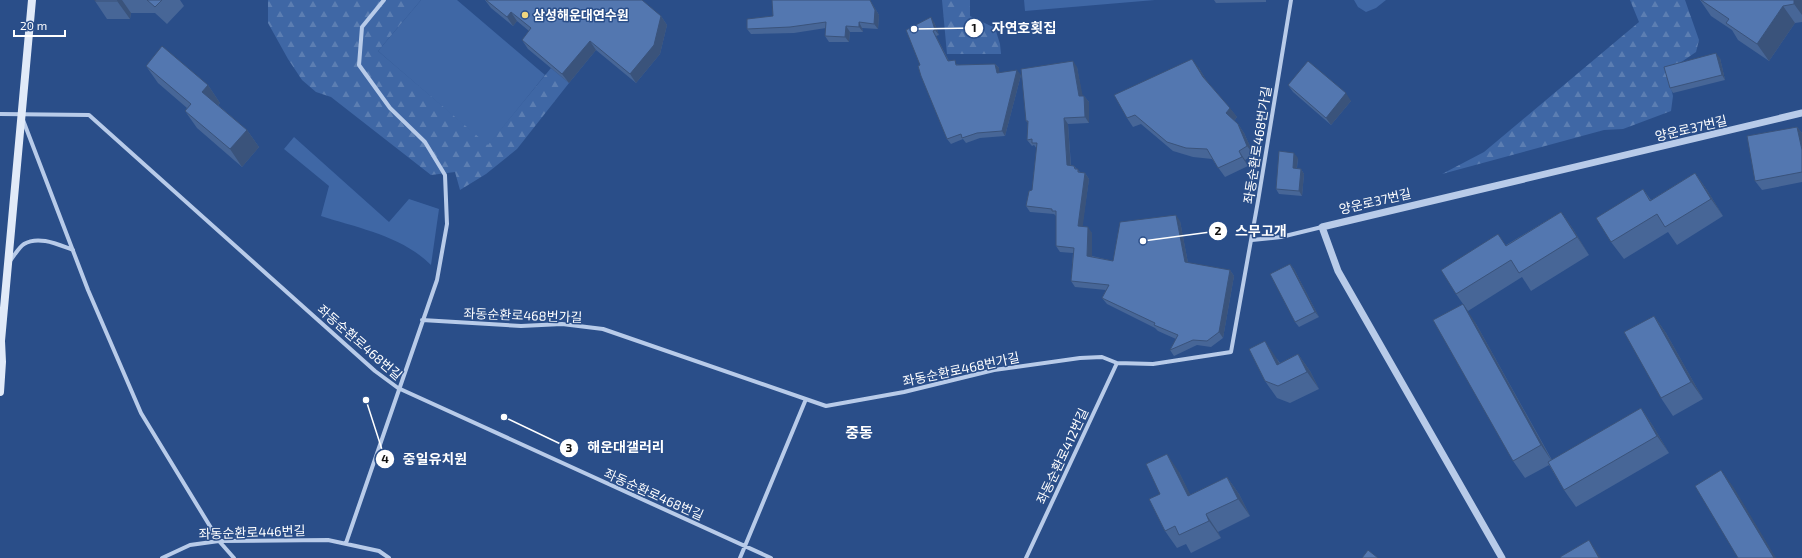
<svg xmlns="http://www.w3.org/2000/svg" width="1802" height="558" font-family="'Exo 2','Noto Sans KR',sans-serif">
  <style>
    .green { fill: #3f67a5 }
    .forest { fill: url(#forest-firs) }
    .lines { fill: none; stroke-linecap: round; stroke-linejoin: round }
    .minor { stroke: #b8cbe9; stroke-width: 4 }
    .tertiary { stroke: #b8cbe9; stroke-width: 7 }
    .secondary { stroke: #e1eaf8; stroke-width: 8 }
    .wall { fill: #476697 }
    .shaded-wall { fill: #3a537b }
    .building { fill: #5377b0; stroke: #3a537b }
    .poi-dot { fill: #efd57f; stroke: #2a4e89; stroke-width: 1.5 }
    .labels { text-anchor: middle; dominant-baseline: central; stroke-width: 3; stroke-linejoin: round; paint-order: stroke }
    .poi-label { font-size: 13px; font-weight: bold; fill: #fff; stroke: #2a4e89; text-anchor: start }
    .street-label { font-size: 13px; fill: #fff; stroke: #2a4e89 }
    .quarter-label { font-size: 15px; font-weight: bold; fill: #fff; stroke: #2a4e89 }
    .leader { fill: none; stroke: #fff; stroke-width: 1.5 }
    .callout-dot { fill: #fff; stroke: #2a4e89; stroke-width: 1.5 }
    .mark-label { font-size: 12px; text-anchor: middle; font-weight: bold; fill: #111 }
    .callout-label { font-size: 14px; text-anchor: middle; font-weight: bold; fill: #fff; stroke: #2a4e89; stroke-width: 3; stroke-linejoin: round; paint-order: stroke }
  </style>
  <defs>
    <pattern id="forest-firs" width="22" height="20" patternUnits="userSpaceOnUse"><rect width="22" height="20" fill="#3f67a5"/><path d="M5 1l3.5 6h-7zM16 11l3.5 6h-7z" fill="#5c7eb2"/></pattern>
  </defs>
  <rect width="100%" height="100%" fill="#2a4e89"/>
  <path class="green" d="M421 0H457L545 75 488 146 378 51Z
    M1024 0H1155L1025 11Z
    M1354 0H1386L1376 8 1366 12 1358 7Z
    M294 137 389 222 409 199 439 209 431 265C402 236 358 228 321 216L329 186 284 149Z"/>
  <path class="forest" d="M268 0H421L378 51 488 145 551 68 569 83 517 149 486 174 460 190 455 172 431 175 331 97 316 92 302 80 288 59 268 23Z
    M942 0H970V16L995 28 1000 44 1001 54H947Z
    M1630 0H1685L1699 40 1696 52 1671 69 1667 73 1673 96 1671 111 1623 129 1604 130 1442 174 1484 152 1639 22Z"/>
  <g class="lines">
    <path class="minor" d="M0 114 89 115 375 371 398 388 771 558
      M23 120 88 290 141 413 219 541 234 558
      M1252 240 1281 237 1322 227
      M10 261C14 256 19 247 24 244 39 235 59 245 73 250
      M422 320 521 326 562 324 603 329 826 406 904 392 994 370 1080 358 1102 357 1117 363 1153 364 1231 352 1258 201 1291 0
      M346 543 437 280 447 224 445 175 425 142 390 108 359 65 362 27 384 0
      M162 558 190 545 219 541 328 540 379 551 389 558
      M740 558 806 399
      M1026 558 1117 363"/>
    <path class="tertiary" d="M1502 558 1338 271 1322 227 1802 113"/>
    <path class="secondary" d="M0 392 2 362 1 341 32 0"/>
  </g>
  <path class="wall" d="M95 0H180L184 6 167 24 155 13H131L130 19H107L95 1Z
    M485 0 661 16 667 25 660 54 636 83 596 50 569 83 528 49 522 40 529 31 517 21 513 26 491 8Z
    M772 0H870L879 15 878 29 862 28 863 32H850L849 42H829L825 36 826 28 794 33 751 34 747 29 773 16Z
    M1214 0H1266V2L1216 3Z
    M1700 0H1802V22L1795 23 1769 61 1738 40 1732 30 1711 16Z
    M934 22 939 35 936 36 949 61 959 65 995 64 999 68V73L1021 75 1005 136 980 138 966 143 963 139 951 144 947 139 920 65Z
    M1720 58 1725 80 1673 93 1670 88Z
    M146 66 208 85 220 103 218 105 247 130 259 147 242 167 197 128 185 111 187 108 158 83Z
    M1077 67 1082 96H1084L1089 102V123L1068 124 1071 165 1074 166 1081 173H1085L1089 179 1082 227 1092 233V256L1113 261 1180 221 1188 263 1230 270 1234 276 1223 338 1211 347 1197 345 1174 356 1170 350 1176 339 1158 331 1155 328 1107 304 1102 298 1106 290 1075 287 1071 281 1073 253 1060 252 1056 246V216L1054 214 1030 212 1026 206 1032 190 1037 149 1034 145 1032 146 1027 140 1028 123 1026 121Z
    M1199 68 1206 80 1237 117 1234 121 1238 124 1244 133 1254 155 1245 160 1248 166 1225 177 1212 159 1193 157 1173 151 1141 124 1133 127 1127 118Z
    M1288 85 1351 101 1331 125 1293 92Z
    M1797 127 1802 133V182L1762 190 1755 181Z
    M1298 158 1297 168 1301 169 1304 174 1302 196 1279 194 1276 189Z
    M1695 173 1707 190 1723 216 1677 245 1668 232 1624 259 1611 242 1643 189 1651 200Z
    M1561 212 1573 229 1589 255 1531 291 1522 277 1468 311 1456 294 1506 245Z
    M1290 264 1294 269 1319 317 1299 327 1295 322Z
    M1654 316 1666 333 1703 399 1673 416 1661 398Z
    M1475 322 1552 460 1641 408 1653 426 1669 453 1576 507 1564 490 1549 465 1525 478 1513 461Z
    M1298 354 1310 371 1319 389 1290 403 1277 398 1265 381 1277 359 1280 363Z
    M1179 472 1190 495 1227 477 1239 494 1250 516 1218 532 1221 538 1191 553 1186 544 1177 548 1165 531 1160 494Z"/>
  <path class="shaded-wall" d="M118 0H122L131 13 130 19 117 1Z
    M870 0 879 15 878 29 874 24Z
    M1794 0H1802V15L1794 4Z
    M1783 6 1795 23 1769 61 1757 44Z
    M511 12 517 21 513 26 507 17Z
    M661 16 667 25 660 54 636 83 630 74Z
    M931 17 934 22 939 35 935 30Z
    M859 22 862 28 863 32 859 27Z
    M846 26 850 32 849 42 845 37Z
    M933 31 936 36 951 66 948 61Z
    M590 41 596 50 569 83 562 74Z
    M1716 53 1720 58 1725 80 1722 75Z
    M1192 59 1199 68 1210 86 1203 77Z
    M1073 61 1077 67 1084 102 1079 96Z
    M995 64 999 68 1000 78 997 73Z
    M1017 70 1021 75 1005 136 1002 131Z
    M208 85 220 103 214 109 202 92Z
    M1346 93 1351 101 1331 125 1326 118Z
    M1084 96 1089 102V123L1085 117Z
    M1230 108 1237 117 1233 122 1226 113Z
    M1064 118 1068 124 1071 171 1067 165Z
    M1238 124 1244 133 1254 155 1247 146Z
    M1797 127 1802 133V150Z
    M247 130 259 147 242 167 230 149Z
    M1239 151 1245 160 1248 166 1242 157Z
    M1294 153 1298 158 1296 173 1293 168Z
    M1301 169 1304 174 1302 196 1299 191Z
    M1085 173 1089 179 1082 232 1078 226Z
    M1695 173 1707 190 1723 216 1711 199Z
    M1561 212 1573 229 1589 255 1577 237Z
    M1176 215 1180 221 1189 268 1185 262Z
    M1088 227 1092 233V262L1087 256Z
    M1290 264 1294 269 1319 317 1315 312Z
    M1230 270 1234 276 1223 338 1219 332Z
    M1463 304 1475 322 1553 463 1541 445Z
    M1654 316 1666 333 1703 399 1691 382Z
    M1265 341 1277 359 1289 382 1277 365Z
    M1298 354 1310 371 1319 389 1307 372Z
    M1641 408 1653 426 1669 453 1657 436Z
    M1167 454 1179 472 1200 514 1188 496Z
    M1721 470 1734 488 1776 558H1774Z
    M1227 477 1239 494 1250 516 1238 499Z
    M1206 514 1218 532 1221 538 1209 521Z
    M1589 540 1601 558H1599Z"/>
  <path class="building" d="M95 0H118L117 1H95Z
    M147 0H162L155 7Z
    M486 0H642L661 16 654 45 630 74 590 41 562 74 522 40 531 28 511 12 507 17Z
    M772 0H870L875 10 874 24 859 22V27L846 26 845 37 825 36 826 22 790 27 747 29V19L773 16Z
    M1701 0H1794V4L1783 6 1757 44 1726 23 1729 19Z
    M931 17 935 30 933 31 948 61 955 60 956 65 995 64 997 73 1017 70 1002 131 977 133 962 138 961 134 947 139 921 76 918 66 920 65 906 30Z
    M162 46 208 85 202 92 247 130 230 149 185 111 191 104 146 66Z
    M1716 53 1722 75 1670 88 1664 67Z
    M1192 59 1203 77 1230 108 1226 113 1238 124 1247 146 1239 151 1242 157 1218 168 1207 149 1186 148 1167 142 1135 115 1127 118 1114 95Z
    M1073 61 1079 96H1084L1085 117 1064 118 1067 165 1074 166 1075 169H1078V172L1085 173 1078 226 1088 227 1087 256 1113 261 1120 222 1176 215 1185 262 1230 270 1219 332 1207 341 1193 340 1170 350 1178 335 1154 325 1155 323 1102 298 1109 285 1071 281 1074 248 1056 246V211H1052V209L1026 206 1029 191 1032 190 1037 143H1032V139L1027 140 1028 121H1026L1021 69Z
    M1308 61 1346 93 1326 118 1288 85Z
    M1797 127 1802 150V172L1755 181 1747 136Z
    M1279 151 1294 153 1293 168 1301 169 1299 191 1276 189Z
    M1695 173 1711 199 1665 227 1657 214 1611 242 1596 218 1643 189 1650 201Z
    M1561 212 1577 237 1519 273 1511 260 1456 294 1441 270 1498 234 1506 246Z
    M1290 264 1315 312 1295 322 1270 274Z
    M1463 304 1541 445 1513 461 1433 320Z
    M1654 316 1691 382 1661 398 1624 332Z
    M1265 341 1277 365 1298 354 1307 372 1278 386 1265 381 1249 349Z
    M1641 408 1657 436 1564 490 1548 462Z
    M1167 454 1188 496 1227 477 1238 499 1206 514 1209 521 1179 535 1175 526 1165 531 1149 499 1160 494 1146 464Z
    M1721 470 1774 558H1738L1695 486Z
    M1589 540 1599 558H1561L1560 557Z
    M1368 550 1378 558H1362Z"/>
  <circle class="poi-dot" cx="525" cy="15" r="4"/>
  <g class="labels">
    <g class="poi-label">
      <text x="533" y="15">삼성해운대연수원</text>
    </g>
    <g class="street-label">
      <text transform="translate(1691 128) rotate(-13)">양운로37번길</text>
      <text transform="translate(1257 145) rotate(-81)">좌동순환로468번가길</text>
      <text transform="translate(1375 201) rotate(-13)">양운로37번길</text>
      <text transform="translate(523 315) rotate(2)">좌동순환로468번가길</text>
      <text transform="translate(360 342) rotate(41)">좌동순환로468번길</text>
      <text transform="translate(961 369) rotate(-12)">좌동순환로468번가길</text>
      <text transform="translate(1062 456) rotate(-65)">좌동순환로412번길</text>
      <text transform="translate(654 494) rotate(24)">좌동순환로468번길</text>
      <text transform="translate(252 532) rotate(-2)">좌동순환로446번길</text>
    </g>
    <g class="quarter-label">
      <text x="859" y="432">중동</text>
    </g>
  </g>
  <path class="leader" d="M914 29L974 28M1143 241L1218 231M504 417L569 448M366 400L385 459"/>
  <g class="callout-dot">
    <circle cx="914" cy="29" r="4"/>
    <circle cx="1143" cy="241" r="4"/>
    <circle cx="504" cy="417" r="4"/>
    <circle cx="366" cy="400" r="4"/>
    <circle cx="974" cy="28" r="10"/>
    <circle cx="1218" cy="231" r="10"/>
    <circle cx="569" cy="448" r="10"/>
    <circle cx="385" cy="459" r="10"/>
  </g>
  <g class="mark-label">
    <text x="974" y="32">1</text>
    <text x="1218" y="235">2</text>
    <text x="569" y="452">3</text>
    <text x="385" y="463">4</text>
  </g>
  <g class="callout-label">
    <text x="1024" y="33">자연호횟집</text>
    <text x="1261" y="236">스무고개</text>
    <text x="626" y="452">해운대갤러리</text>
    <text x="435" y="464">중일유치원</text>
  </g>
  <path d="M14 30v6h51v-6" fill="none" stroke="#ffffff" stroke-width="2"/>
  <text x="20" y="30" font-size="12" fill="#ffffff" stroke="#2a4e89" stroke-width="3" paint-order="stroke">20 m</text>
</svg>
